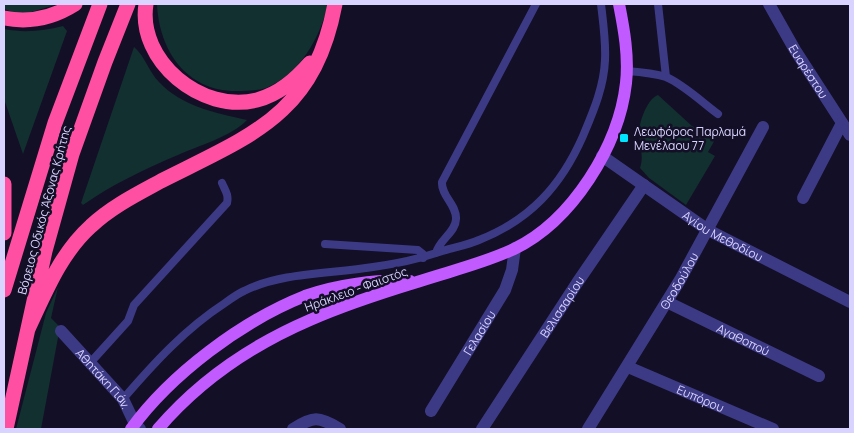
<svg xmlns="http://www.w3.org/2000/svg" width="854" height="433" font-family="Manrope,sans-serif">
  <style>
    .green { fill: #12302f }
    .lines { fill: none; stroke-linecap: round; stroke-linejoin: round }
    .lane { stroke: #3d3a85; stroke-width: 8 }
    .street { stroke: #3d3a85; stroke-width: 12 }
    .primary { stroke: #c25bff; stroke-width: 12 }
    .highway { stroke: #ff4fa3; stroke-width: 15 }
    .poi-dot { fill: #00e5ff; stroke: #130f26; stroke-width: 2 }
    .labels { text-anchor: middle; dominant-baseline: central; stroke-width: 5; stroke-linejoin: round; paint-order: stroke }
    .street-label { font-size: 12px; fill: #d9d4ff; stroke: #130f26 }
    .poi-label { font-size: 12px; fill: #d9d4ff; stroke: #130f26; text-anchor: start }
  </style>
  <rect width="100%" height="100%" fill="#130f26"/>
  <path class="green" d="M4 4H58L28 13H16L4 9Z
    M157 4H328C320 38 300 74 266 88 256 91 246 91 236 91 186 91 159 50 157 4Z
    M63 26 67 31 23 154 4 99V29C24 33 43 31 63 26Z
    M134 47C145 56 149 72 159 82 181 106 216 113 247 120 232 136 198 146 178 155 147 168 111 185 83 205L81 203Z
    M658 95 692 126 716 138 708 152 715 156 686 205 649 178 640 168C645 153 637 139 640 125 642 115 649 98 658 95Z
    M58 287 51 318 60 327 41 429H16L46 313Z"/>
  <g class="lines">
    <path class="lane" d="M658 4 666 77
      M626 71C639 72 653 73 666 77 683 84 703 103 718 114
      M325 244 418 250 423 254V258
      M436 253C439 240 456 232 456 219 457 205 441 196 442 182L536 4
      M90 363 128 321 134 305 227 203C229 195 225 190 222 183
      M123 399C154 363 185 329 225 303 231 299 237 294 244 291 282 272 331 274 373 267 395 264 415 260 436 253 450 248 465 246 479 240 530 220 561 186 583 136 593 112 604 87 605 60 606 41 603 22 601 4"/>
    <g class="street">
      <path id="s1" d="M769 4 795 50 850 135"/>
      <path id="s2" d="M602 156 708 230 850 302"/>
      <path d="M803 198 842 123"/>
      <path id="s3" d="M667 302 819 376"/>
      <path id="s4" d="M61 331 123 399 135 424 140 429"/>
      <path id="s5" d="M628 367 773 429"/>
      <path id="s6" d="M431 411 505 290 512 270 515 248"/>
      <path d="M293 429C313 416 319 416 340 429"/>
      <path id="s7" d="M482 429 577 283 644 185"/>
      <path id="s8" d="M588 429 680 280 763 127"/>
    </g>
    <path class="primary" d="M131 429C171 374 242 321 305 296 335 285 378 279 410 281
      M158 429C199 381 252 345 310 320 344 305 381 293 417 282 450 271 482 264 514 249 572 221 619 146 626 83 629 57 624 29 619 4"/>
    <path class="highway" d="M146 4C137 61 202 114 257 100 279 94 295 80 310 63
      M4 18C29 23 53 18 75 4
      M4 184V233
      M4 290 55 123 100 4
      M28 329C45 293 60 254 91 226 111 207 137 194 161 181 252 135 314 115 335 4
      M6 429 45 251 72 154 105 62 128 4"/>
  </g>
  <rect class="poi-dot" x="619" y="133" width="10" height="10" rx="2.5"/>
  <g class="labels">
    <g class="street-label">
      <text stroke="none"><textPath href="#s1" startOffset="78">Ευαρέστου</textPath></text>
      <text transform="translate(44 210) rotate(-75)">Βόρειος Οδικός Άξονας Κρήτης</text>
      <text stroke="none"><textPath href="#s2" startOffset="145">Αγίου Μεθοδίου</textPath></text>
      <text stroke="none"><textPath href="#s8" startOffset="174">Θεοδούλου</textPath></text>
      <text transform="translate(356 289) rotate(-20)">Ηράκλειο - Φαιστός</text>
      <text stroke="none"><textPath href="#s7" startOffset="146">Βελισσαρίου</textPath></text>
      <text stroke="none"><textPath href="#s6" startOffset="92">Γελασίου</textPath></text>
      <text stroke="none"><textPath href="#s3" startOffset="85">Αγαθοπού</textPath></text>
      <text stroke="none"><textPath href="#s4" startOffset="64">Αθητάκη Γιάν.</textPath></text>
      <text stroke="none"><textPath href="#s5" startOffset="79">Ευπόρου</textPath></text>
    </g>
    <g class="poi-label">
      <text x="634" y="131">Λεωφόρος Παρλαμά<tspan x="634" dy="14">Μενέλαου 77</tspan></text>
    </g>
  </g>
  <rect width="854" height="433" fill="none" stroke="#d9d4ff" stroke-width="10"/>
</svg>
